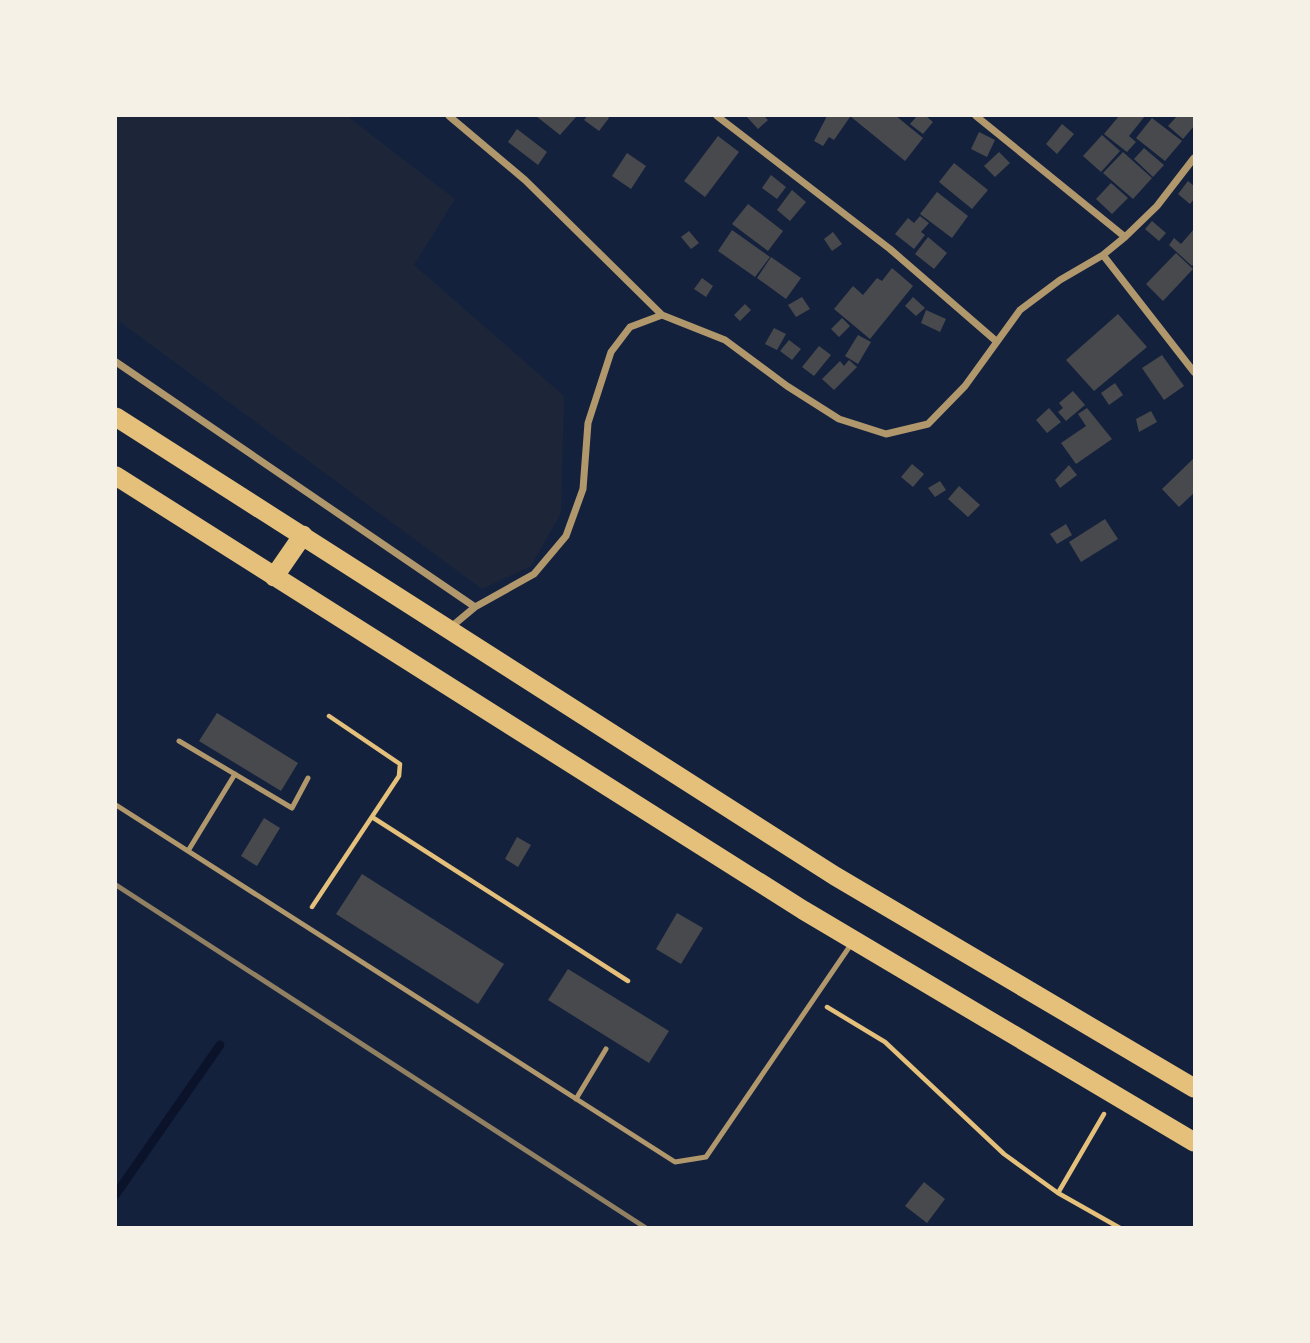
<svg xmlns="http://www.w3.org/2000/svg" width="1310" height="1343" font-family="Merriweather,serif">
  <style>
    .green { fill: #1d2539 }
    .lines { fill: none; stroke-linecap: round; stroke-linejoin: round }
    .stream { stroke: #0b132b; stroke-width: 9 }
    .building { fill: #48494c }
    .path { stroke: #e5c07b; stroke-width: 4.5 }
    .service { stroke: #b1986c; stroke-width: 5 }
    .minor { stroke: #b1986c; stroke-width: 7 }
    .trunk { stroke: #e5c07b; stroke-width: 19 }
    .rail { stroke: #918062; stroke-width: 5 }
  </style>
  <rect width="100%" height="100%" fill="#14213d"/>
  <path class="green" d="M116 116H347L455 199 414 265 564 396 561 513 531 566 482 589 116 319Z"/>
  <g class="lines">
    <path class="stream" d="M116 1194 220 1045"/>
  </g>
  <path class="building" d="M536 116H574L576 117 560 135Z
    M587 116H607L609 118 599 131 584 120Z
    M746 116H764L768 120 758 129Z
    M827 116 850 117 834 140 829 137 823 146 814 141Z
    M850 116H896L923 138 905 161Z
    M917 116H926L933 122 923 134 910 124Z
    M1119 116H1145L1129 136 1136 142 1127 152 1104 134Z
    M1177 116H1194V126L1183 139 1168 126Z
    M1152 118 1182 141 1165 161 1136 138Z
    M1062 124 1074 134 1057 154 1046 144Z
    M517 129 547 152 538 165 508 142Z
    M979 132 995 140 987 157 971 149Z
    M1102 135 1120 151 1101 172 1083 156Z
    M718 136 739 152 705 197 684 181Z
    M1144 148 1164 165 1153 177 1134 159Z
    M999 152 1010 163 995 177 984 166Z
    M1123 152 1152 178 1133 199 1103 173Z
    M627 153 646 166 631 189 612 176Z
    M954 163 988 190 972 209 939 182Z
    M771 175 786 187 777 199 762 188Z
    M1188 181 1194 186V199L1190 204 1178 194Z
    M1111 183 1128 198 1112 214 1096 199Z
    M792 190 806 202 790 221 777 210Z
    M937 192 968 216 952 238 920 214Z
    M748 204 783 231 768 251 732 224Z
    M920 216 929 223 921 232 925 235 914 249 895 234 908 218 914 223Z
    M1152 221 1166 233 1159 241 1145 229Z
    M1194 229V263L1192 266 1169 245 1174 238 1181 244Z
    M732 230 770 257 755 277 718 251Z
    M689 231 699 243 691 249 681 237Z
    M833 232 842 244 832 251 824 239Z
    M928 237 947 253 934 269 915 254Z
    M1176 253 1193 269 1163 301 1146 284Z
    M771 257 801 278 786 299 757 278Z
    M892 268 913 286 870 339 834 309 853 286 863 295 877 278 882 281Z
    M702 278 713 286 706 297 694 289Z
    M802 297 810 309 796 317 788 305Z
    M913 297 925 308 916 316 905 306Z
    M745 304 751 310 740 321 734 315Z
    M926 310 946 319 940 332 921 323Z
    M1118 314 1147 347 1094 391 1066 360Z
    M842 318 850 326 839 337 831 329Z
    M774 328 786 334 777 350 765 344Z
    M858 335 871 342 858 364 845 356Z
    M789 340 801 349 792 360 780 351Z
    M819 346 831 355 814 376 802 367Z
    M1162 355 1184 386 1164 400 1142 368Z
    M849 360 857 367 834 390 822 379 840 361 844 366Z
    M1115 383 1123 395 1109 405 1101 393Z
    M1073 391 1085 405 1066 421 1058 412 1063 408 1059 403Z
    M1049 408 1061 422 1047 433 1036 420Z
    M1087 408 1112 439 1076 464 1061 443 1086 426 1078 414Z
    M1151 411 1157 422 1139 432 1136 419Z
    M1194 458V493L1179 507 1162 489Z
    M912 464 924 474 913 487 901 477Z
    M1069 465 1077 475 1060 488 1055 480Z
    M940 481 946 490 935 497 928 488Z
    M959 486 980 505 968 517 948 499Z
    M1105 519 1118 539 1081 562 1069 542Z
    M1066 524 1072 535 1057 544 1050 534Z
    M217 713 298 763 281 791 199 741Z
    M264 818 280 828 257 866 241 856Z
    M517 837 531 845 518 867 505 859Z
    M362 874 504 964 478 1004 336 914Z
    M677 913 703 928 681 964 656 949Z
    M568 969 669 1031 649 1063 548 1000Z
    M924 1182 945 1199 927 1223 905 1206Z"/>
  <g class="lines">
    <path class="path" d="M372 817 628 981
      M312 907 399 776 400 764 329 716
      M827 1007 885 1042 1004 1154 1058 1193 1120 1228
      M1058 1193 1104 1114"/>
    <path class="service" d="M179 741 292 808 308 778
      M116 805 675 1162 706 1157 852 943
      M188 851 235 774
      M576 1099 606 1049"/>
    <path class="minor" d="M449 116 525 180 662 315 725 340 787 386 839 419 886 434 928 424 965 386 1020 310 1060 280 1103 255 1125 237 1157 206 1194 158
      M717 116 890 249 996 341
      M976 116 1125 237
      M1103 255 1194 372
      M116 362 475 607
      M451 627 475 607 534 574 566 536 583 489 588 423 611 352 630 327 662 315"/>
    <path class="trunk" d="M116 417 835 876 1194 1088
      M116 476 803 910 1194 1142
      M274 577 303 535"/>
    <path class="rail" d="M116 885 646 1228"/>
  </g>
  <rect width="1310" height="1343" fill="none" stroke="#f6f1e7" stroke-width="234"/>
</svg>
